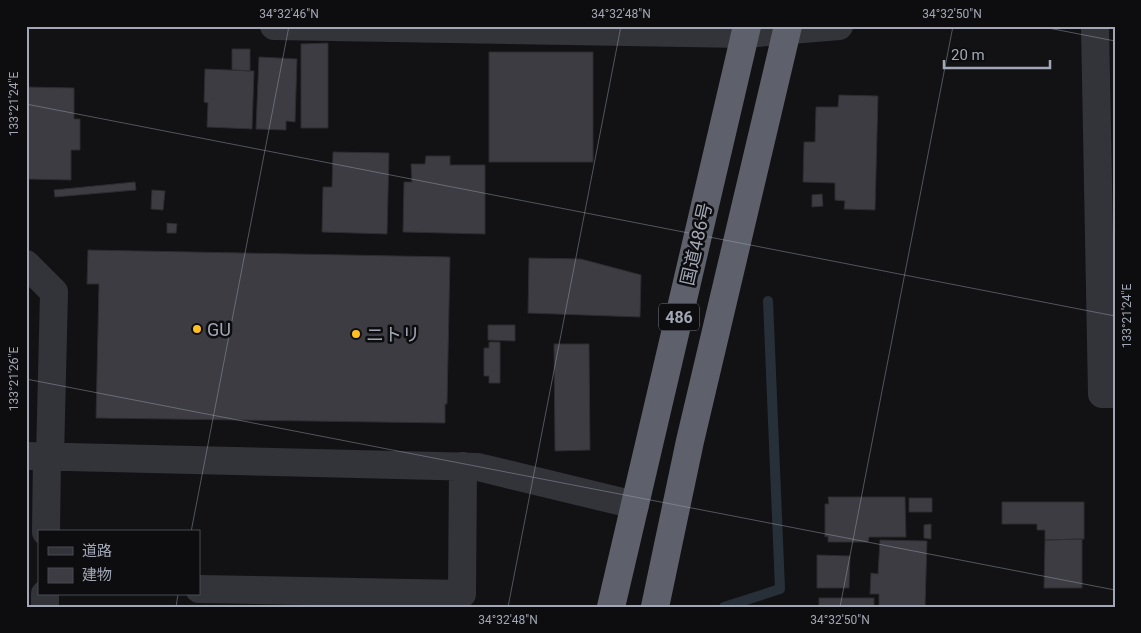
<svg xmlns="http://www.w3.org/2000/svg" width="1141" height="633" font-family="Roboto,'Noto Sans JP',sans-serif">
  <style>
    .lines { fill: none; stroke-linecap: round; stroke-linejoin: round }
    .stream { stroke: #273039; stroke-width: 10 }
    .building { fill: #3c3c42; stroke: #2c2c31 }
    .minor { stroke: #33343a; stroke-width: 28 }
    .highway { stroke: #5e616b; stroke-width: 28 }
    .ticks { fill: none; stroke: #a2a7b6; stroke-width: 1; stroke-opacity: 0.45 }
    .poi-dot { fill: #ffbf20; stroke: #0d0d0f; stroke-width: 2 }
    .labels { text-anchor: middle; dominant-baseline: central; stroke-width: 5; stroke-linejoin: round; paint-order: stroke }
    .shield { fill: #0d0d0f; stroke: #757984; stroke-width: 1 }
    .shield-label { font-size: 16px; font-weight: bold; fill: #a2a7b6 }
    .street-label { font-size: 18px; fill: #a2a7b6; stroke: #0d0d0f }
    .poi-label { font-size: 18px; fill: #a2a7b6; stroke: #0d0d0f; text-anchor: start }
    .neatline { fill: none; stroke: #a2a7b6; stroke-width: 2 }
    .ticks-label { font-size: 12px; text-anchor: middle; fill: #a2a7b6 }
  </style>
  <rect width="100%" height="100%" fill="#121214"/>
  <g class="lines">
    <path class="stream" d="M724 607 780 589 768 301"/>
  </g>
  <path class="building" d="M328 43V128H301V44Z
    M232 49H250V71L232 70Z
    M489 52H593V162H489Z
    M259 57 297 59 295 122 286 121V130L256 129Z
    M205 69 254 71 252 129 207 127 208 103 204 102Z
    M26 87 74 88V119H80V150H71V180L26 179Z
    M839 95 878 96 875 210 844 209 845 201 835 200V183L803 182 804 142H815L816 107H838Z
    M333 152 389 153 387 234 322 232 323 187H332Z
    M426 156H450V165H485V234L403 232 404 182H412L411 164H425Z
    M135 182 136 190 55 197 54 190Z
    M152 190 165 191 163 210 151 209Z
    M822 194 823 206 812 207V195Z
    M167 223 177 224 176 233H167Z
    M88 250 450 257 447 404H445V423L96 418 99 284H87Z
    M529 258 581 259 641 275 640 317 528 313Z
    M488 325H515V341L488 340Z
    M489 342H500V383H489V376H484V348H489Z
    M554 344H589L590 450 555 451Z
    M26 346H28V379H26Z
    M828 497H905L906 537H869L868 542H828V536L825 537V504H829Z
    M909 498H932V512H909Z
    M1002 502H1084V539L1045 540V530H1037V524H1002Z
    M931 524V539L924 538V525Z
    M1082 539V588H1044L1045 540Z
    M880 540 927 541 925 607H879V594H870L871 573 878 574Z
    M817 555 850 556 849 588H817Z
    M819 598H874V607H819Z"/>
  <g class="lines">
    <path class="minor" d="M274 26 745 34 839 26
      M1095 26 1102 394H1115
      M26 264 54 292 50 457
      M26 456 478 467 635 505
      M46 532 47 457
      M199 589 462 594 463 466
      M45 607V594"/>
    <path class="highway" d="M611 607 747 26
      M655 607 690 441 788 26"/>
  </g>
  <path class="ticks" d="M1038 26 1115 41M26 104 1115 316M26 379 1115 590M191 532 289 26M176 607 178 594M508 607 621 26M840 607 953 26"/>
  <g class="poi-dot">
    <circle cx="197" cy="329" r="5"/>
    <circle cx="356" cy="334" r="5"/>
  </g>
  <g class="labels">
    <rect class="shield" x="659" y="303.5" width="40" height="27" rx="4"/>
    <g class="shield-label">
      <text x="679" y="317">486</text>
    </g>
    <g class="street-label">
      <text transform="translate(696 244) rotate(-77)">国道486号</text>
    </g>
    <g class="poi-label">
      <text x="207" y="329">GU</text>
      <text x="366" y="334">ニトリ</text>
    </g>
  </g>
  <rect width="1141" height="633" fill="none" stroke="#0d0d0f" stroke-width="55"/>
  <rect x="38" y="530" width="162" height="65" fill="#0d0d0f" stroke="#494b52"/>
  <rect x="48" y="547" width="25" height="8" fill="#33343a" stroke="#494b52"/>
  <text x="82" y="556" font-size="15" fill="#a2a7b6">道路</text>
  <rect x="48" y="568" width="25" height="15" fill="#3c3c42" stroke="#494b52"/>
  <text x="82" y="580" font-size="15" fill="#a2a7b6">建物</text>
  <path d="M944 60v8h106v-8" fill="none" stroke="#a2a7b6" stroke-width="2.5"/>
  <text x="951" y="60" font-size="15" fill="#a2a7b6" stroke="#0d0d0f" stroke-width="4" paint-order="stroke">20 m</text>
  <rect x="28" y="28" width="1086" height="578" class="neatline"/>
  <g class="ticks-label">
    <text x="289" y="18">34°32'46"N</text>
    <text x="621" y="18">34°32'48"N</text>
    <text x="952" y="18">34°32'50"N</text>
    <text transform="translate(14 104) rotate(-90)" y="4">133°21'24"E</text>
    <text transform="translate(1127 316) rotate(-90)" y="4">133°21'24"E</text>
    <text transform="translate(14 379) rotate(-90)" y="4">133°21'26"E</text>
    <text x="508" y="624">34°32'48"N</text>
    <text x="840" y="624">34°32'50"N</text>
  </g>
</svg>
